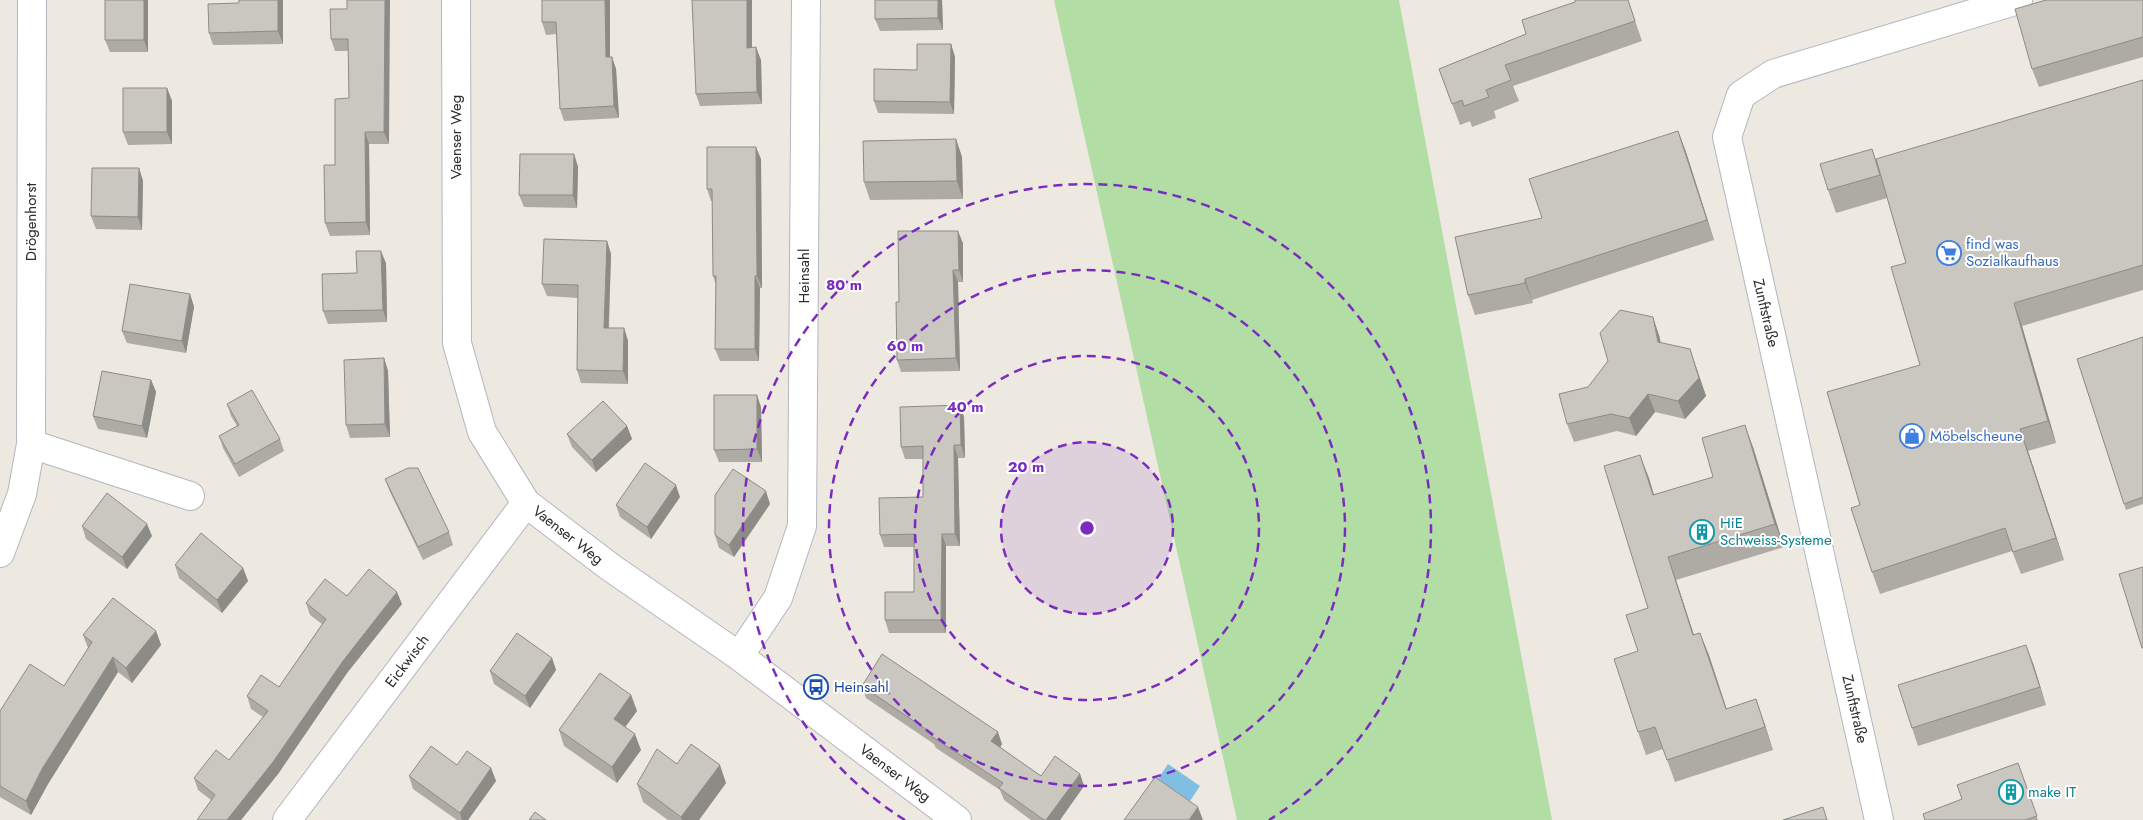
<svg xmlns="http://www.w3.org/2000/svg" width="2143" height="820" font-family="Jost,sans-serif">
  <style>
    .green { fill: #b2dda4 }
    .water { fill: #80bfe3 }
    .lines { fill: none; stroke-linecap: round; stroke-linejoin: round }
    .minor-casing { stroke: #b4b6bf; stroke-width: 30 }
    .minor { stroke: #fff; stroke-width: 28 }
    .wall { fill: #adaba4 }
    .shaded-wall { fill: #8d8b86 }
    .building { fill: #c9c7bf; stroke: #8d8b86 }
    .ring { fill: none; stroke: #7b2cbf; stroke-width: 2.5; stroke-dasharray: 9 6 }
    .labels { text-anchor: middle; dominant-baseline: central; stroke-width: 4; stroke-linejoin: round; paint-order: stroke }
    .street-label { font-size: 15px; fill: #2d2d2d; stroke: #fff }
    .shop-label { font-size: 15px; fill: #366cbe; stroke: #fff; text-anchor: start }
    .culture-label { font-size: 15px; fill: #0d838f; stroke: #fff; text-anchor: start }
    .transit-label { font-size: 15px; fill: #164399; stroke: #fff; text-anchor: start }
    .centre { fill: #7b2cbf; stroke: #fff; stroke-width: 2.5 }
    .ring-label { font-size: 15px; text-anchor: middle; font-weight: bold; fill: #7b2cbf; stroke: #fff; stroke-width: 4; stroke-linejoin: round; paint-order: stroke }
  </style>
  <rect width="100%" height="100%" fill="#ede9e1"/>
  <path class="green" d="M1054 0H1399L1552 820H1237Z"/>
  <path class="water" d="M1168 764 1200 786 1190 801 1158 779Z"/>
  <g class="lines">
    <defs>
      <path id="minor" d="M456 0 457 343 482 432 526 503 610 567 739 656 957 820
        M31 444 190 496
        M0 553 22 494 31 444 32 0
        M739 656 778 598 802 526 806 0
        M287 820 526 503
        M1879 820 1727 137 1741 95 1773 74 2018 0"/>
    </defs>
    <use href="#minor" class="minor-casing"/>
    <use href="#minor" class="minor"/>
  </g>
  <path class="wall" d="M105 0H148V52H110L105 40Z
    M283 0V44L213 45 209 33Z
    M610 0V57H612L616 69 619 118 564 121 560 109 556 34 546 35 542 22Z
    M875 0H942L943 30 880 31 875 19Z
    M1628 0 1642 41 1513 86 1519 101 1494 111 1496 118 1472 127 1470 121 1460 125 1439 69 1526 34Z
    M2143 0V57L2039 87 2032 69Z
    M347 9 389 144H369L370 235 330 236 325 223 335 165 349 98 348 51H335L331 39Z
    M951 44 955 57 954 114 878 113 874 101Z
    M761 60 762 104 700 106 696 94Z
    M2143 80V290L2022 326 2056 443 2028 451 2064 560 2021 574 2012 551 1880 594 1872 572 1860 505 1920 365 1906 263 1887 198 1836 213 1828 190 1872 149 1877 163Z
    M167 88 172 101V144L128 145 123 132Z
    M1678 131 1686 152 1714 240 1532 300 1533 303 1475 315 1468 295 1542 218Z
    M956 139 962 157 963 199 870 200 864 182Z
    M574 154 578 167 577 208 524 207 519 195Z
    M761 159 762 288H760L759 361H720L715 349 716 285 713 276 712 201H711L707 189Z
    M139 168 143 181 142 230 96 229 91 216Z
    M607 241 611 254 609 328H624L628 341V384L581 383 577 370 578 298 547 296 542 284Z
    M963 243V282H958L960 371 901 372 897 360 899 302Z
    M386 263 387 322 328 324 323 311Z
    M190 294 194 307 186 353 127 343 122 331Z
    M1659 335 1661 343 1696 367 1706 396 1685 419 1655 412 1636 436 1617 431 1574 442 1567 424 1588 387Z
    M2143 337V504L2126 510 2077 359Z
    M384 358 388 371 390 437 350 438 346 425Z
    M151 380 156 392 147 438 98 429 93 416Z
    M227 404 280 439 284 451 239 477 223 448 219 436 237 426 231 416Z
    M960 405 964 417 965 458H958L960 546H946V633H889L885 620 914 592V547H884L880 535 923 497V459H905L901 447Z
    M761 407 762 462H719L714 450Z
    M627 426 632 439 596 472 572 447 567 434Z
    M1753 447 1784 547 1676 580 1694 635 1700 633 1726 709 1764 722 1773 750 1675 782 1663 749 1646 755 1638 732V651L1648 608 1640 455 1654 495 1713 477Z
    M385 479 449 532 453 545 423 560 390 492Z
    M680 497 651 539 620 517 616 505Z
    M770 504 734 557 719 548 715 535Z
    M82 526 152 536 127 569 86 539Z
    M175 565 243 568 248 581 222 613 179 578Z
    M347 596 402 604 347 673 278 774 241 820H197L211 800 198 790 194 778 229 760 263 717 251 709 247 696 279 687 322 624 310 615 306 603Z
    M156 631 161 645 132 683 118 672 48 784 31 815 0 797V711L64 686 88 648 83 635Z
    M552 658 556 670 530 708 494 684 490 671Z
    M2033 663 2046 705 1918 746 1912 728Z
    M862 686 1002 744 1000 747 1041 776 1080 774 1084 786 1060 820H1031L1004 800 1000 790 936 748 934 744 866 698Z
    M631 695 637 711 625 727 641 750 617 783 564 746 559 730Z
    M2018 763 2038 820H1925L1962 799Z
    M457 765 491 768 496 781 468 820H457L413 789 409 776Z
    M726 783 699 820H668L643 802 637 784Z"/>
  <path class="shaded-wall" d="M144 0H148V52L144 40Z
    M278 0H283V44L278 31Z
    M385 0H390L389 144 384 132Z
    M605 0H610V69L606 57Z
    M747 0H752V60L747 48Z
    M938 0H942L943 30 938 18Z
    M951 44 955 57 954 114 950 102Z
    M756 47 761 60 762 104 757 92Z
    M612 57 616 69 619 118 614 106Z
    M167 88 172 101V144L167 132Z
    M1678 131 1686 152 1714 240 1707 220Z
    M365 132 369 144 370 235 366 222Z
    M956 139 962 157 963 199 957 181Z
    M756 147 761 159 762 288 757 276Z
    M574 154 578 167 577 208 573 195Z
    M139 168 143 181 142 230 138 217Z
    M958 231 963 243V282L959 270Z
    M607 241 611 254 608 341 604 328Z
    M381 251 386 263 387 322 383 310Z
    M953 270 958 282 960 371 956 358Z
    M755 276 760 288 759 361 755 349Z
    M1525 279 1533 303 1525 283Z
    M190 294 194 307 186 353 182 341Z
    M2014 303 2022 326 2056 443 2048 421Z
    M1653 317 1659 335 1664 360 1658 342Z
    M624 328 628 341V384L623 371Z
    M1690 349 1706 396 1685 419 1678 401Z
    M384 358 388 371 390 437 385 424Z
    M151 380 156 392 147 438 142 426Z
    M1648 394 1655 412 1636 436 1629 418Z
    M757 395 761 407 762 462 757 449Z
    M960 405 964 417 965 458 961 445Z
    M1745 425 1753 447 1784 547 1775 524Z
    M627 426 632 439 596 472 592 460Z
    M2020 429 2028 451 2064 560 2056 538Z
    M954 445 958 458 960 546 955 534Z
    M1640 455 1649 478 1661 518 1653 495Z
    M676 485 680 497 651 539 647 527Z
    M766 491 770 504 734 557 729 545Z
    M147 524 152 536 127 569 122 557Z
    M942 534 946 546V633L941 620Z
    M1668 557 1676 580 1701 657 1693 635Z
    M243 568 248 581 222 613 217 600Z
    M397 592 402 604 347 673 278 774 241 820H227L343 661Z
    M156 631 161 645 132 683 126 668Z
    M1700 633 1709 655 1734 731 1726 709Z
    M2026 645 2033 663 2046 705Z
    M113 657 118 672 48 784 31 815 26 801 42 769Z
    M552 658 556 670 530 708 525 696Z
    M631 695 637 711 620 734 614 719Z
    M1756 699 1764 722 1773 750 1765 727Z
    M998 732 1002 744 996 754 991 741Z
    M635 734 641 750 617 783 612 767Z
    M720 765 726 783 699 820H682L681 817Z
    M491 768 496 781 468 820H462L460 813Z
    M1080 774 1084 786 1060 820H1046Z
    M1198 807 1203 820H1189Z"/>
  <path class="building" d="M105 0H144V40H105Z
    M239 0H278V31L209 33 208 4 239 3Z
    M347 0H385L384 132H365L366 222 325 223 324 165H335V99L349 98 348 39H331L330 9H347Z
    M542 0H605L606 57H612L614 106 560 109 556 22H542Z
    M692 0H747V48L756 47 757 92 696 94Z
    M875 0H938V18L875 19Z
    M1575 0H1628L1635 21 1505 65 1511 80 1486 90 1489 97 1464 106 1462 100 1452 104 1439 69 1526 34 1522 20 1575 2Z
    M2046 0H2143V37L2032 69 2015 9Z
    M917 44H951L950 102 874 101V69L917 70Z
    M2143 80V265L2014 303 2048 421 2020 429 2056 538 2013 552 2005 528 1872 572 1851 508 1860 505 1827 392 1920 365 1891 267 1906 263 1876 159Z
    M123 88H167V132H123Z
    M1678 131 1707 220 1525 279V283L1468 295 1455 237 1542 218 1529 179Z
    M956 139 957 181 864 182 863 141Z
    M707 147H756L757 276H755V349H715L716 276H713L712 189H707Z
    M1872 149 1880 175 1828 190 1820 164Z
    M520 154H574L573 195H519Z
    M92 168H139L138 217 91 216Z
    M898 231H958L959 270H953L956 358 897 360 896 302H899Z
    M544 239 607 241 604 328H624L623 371 577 370 578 285 542 284Z
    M356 251H381L383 310 323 311 322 274 357 273Z
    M130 284 190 294 182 341 122 331Z
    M1620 310 1653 317 1658 342 1690 349 1699 378 1678 401 1648 394 1629 418 1611 414 1567 424 1559 394 1588 387 1608 361 1600 333Z
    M2143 337V497L2124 504 2077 359Z
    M384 358 385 424 346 425 344 360Z
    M102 371 151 380 142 426 93 416Z
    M252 390 280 439 235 464 219 436 239 425 227 404Z
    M714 395H757V449L714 450Z
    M603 401 627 426 592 460 567 434Z
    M960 405 961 445H954L955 534H942L941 620H885V592H914V534L880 535 879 498 923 497V446L901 447 900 407Z
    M1745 425 1775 524 1668 557 1693 635 1700 633 1726 709 1756 699 1765 727 1667 760 1655 727 1638 732 1614 659 1638 651 1626 615 1648 608 1604 466 1640 455 1653 495 1713 477 1702 438Z
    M645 463 676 485 647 527 616 505Z
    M408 468H418L449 532 418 547 385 479Z
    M733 469 766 491 729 545 715 535V495Z
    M107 493 147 524 122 557 82 526Z
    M201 533 243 568 217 600 175 565Z
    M2143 567V648H2142L2119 574Z
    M369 569 397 592 343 661 273 762 227 820H197L215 795 194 778 216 750 229 760 268 711 247 696 261 675 279 687 326 619 306 603 325 579 347 596Z
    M113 598 156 631 126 668 113 657 42 769 26 801 0 786V711L30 664 64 686 92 642 83 635Z
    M517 633 552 658 525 696 490 671Z
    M2026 645 2040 687 1912 728 1898 685Z
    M882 654 998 732 991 741 1041 776 1055 756 1080 774 1046 820H1044L999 788 1003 783 931 736 933 734 862 686Z
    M600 673 631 695 614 719 635 734 612 767 559 730Z
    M691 744 720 765 681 817 637 784 657 749 677 764Z
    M431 746 457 765 467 751 491 768 460 813 409 776Z
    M2018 763 2037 816 2025 820H1925L1923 814 1962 799 1957 785Z
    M1155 777 1198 807 1189 820H1124Z
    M1823 807 1827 820H1783Z
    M535 812 546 820H529Z"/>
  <circle cx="1087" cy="528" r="86" fill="#7b2cbf" fill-opacity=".12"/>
  <g class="ring">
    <circle cx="1087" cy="528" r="86"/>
    <circle cx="1087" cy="528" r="172"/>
    <circle cx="1087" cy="528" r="258"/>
    <path d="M905 820A344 344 0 1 1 1269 820"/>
  </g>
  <defs>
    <symbol id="supermarket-ring" viewBox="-11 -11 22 22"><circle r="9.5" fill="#fff" stroke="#3f7fe0" stroke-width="1.5"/><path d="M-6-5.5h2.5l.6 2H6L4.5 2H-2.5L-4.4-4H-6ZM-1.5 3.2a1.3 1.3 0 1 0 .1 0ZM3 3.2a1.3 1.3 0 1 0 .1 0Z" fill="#3f7fe0"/></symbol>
    <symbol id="shop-ring" viewBox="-11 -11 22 22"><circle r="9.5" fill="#fff" stroke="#3f7fe0" stroke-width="1.5"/><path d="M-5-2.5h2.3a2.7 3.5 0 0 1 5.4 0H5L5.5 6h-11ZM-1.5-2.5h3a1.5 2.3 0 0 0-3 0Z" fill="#3f7fe0"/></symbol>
    <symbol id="building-ring" viewBox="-11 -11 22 22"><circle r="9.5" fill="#fff" stroke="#0f9aa8" stroke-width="1.5"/><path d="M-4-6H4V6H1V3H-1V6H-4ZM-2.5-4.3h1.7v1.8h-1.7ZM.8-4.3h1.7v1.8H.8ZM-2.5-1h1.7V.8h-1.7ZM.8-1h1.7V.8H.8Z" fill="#0f9aa8"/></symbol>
    <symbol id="bus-ring" viewBox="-11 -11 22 22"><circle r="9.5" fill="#fff" stroke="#1a4fb4" stroke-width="1.5"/><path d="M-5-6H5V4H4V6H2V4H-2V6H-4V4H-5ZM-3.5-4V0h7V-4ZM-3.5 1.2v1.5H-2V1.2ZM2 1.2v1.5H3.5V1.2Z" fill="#1a4fb4"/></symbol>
  </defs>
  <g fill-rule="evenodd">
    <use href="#supermarket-ring" x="1935" y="239" width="28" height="28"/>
    <use href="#shop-ring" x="1898" y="422" width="28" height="28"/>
    <use href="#building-ring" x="1688" y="518" width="28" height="28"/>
    <use href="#bus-ring" x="802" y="673" width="28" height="28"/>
    <use href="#building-ring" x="1997" y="778" width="28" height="28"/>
  </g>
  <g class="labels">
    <g class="street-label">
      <text transform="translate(456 137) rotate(-90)">Vaenser Weg</text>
      <text transform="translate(31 222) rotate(-90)">Drögenhorst</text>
      <text transform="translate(804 276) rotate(-90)">Heinsahl</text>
      <text transform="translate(1766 313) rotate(77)">Zunftstraße</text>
      <text transform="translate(568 535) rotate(38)">Vaenser Weg</text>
      <text transform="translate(407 661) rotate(-53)">Eickwisch</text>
      <text transform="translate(1855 709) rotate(77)">Zunftstraße</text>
      <text transform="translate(895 773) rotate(37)">Vaenser Weg</text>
    </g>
    <g class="shop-label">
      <text x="1966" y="244">find was<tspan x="1966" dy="17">Sozialkaufhaus</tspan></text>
      <text x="1930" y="436">Möbelscheune</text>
    </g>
    <g class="culture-label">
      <text x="1720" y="523">HiE<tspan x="1720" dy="17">Schweiss-Systeme</tspan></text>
      <text x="2028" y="792">make IT</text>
    </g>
    <g class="transit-label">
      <text x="834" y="687">Heinsahl</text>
    </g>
  </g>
  <circle cx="1087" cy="528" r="8" class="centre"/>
  <g class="ring-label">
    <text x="844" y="290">80 m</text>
    <text x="905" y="351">60 m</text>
    <text x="965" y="412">40 m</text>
    <text x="1026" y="472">20 m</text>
  </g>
</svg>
